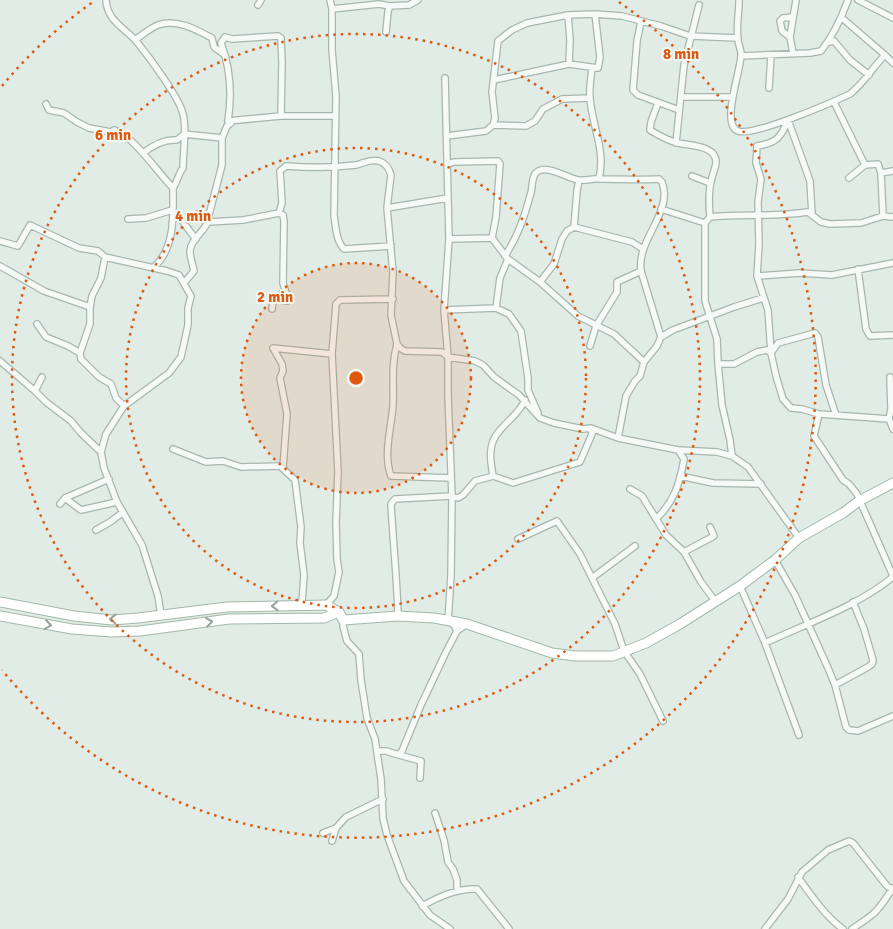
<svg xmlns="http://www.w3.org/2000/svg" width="893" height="929" font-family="Signika,sans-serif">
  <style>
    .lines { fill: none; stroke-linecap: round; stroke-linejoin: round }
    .street-casing { stroke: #a6b7ad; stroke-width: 8 }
    .primary-casing { stroke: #a0b9a9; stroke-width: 11 }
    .street { stroke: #f5f9f7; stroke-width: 5.5 }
    .primary { stroke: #fff; stroke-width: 9 }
    .oneway { stroke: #94a29a }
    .ring { fill: none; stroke: #de580e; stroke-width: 2.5; stroke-dasharray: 2.5 5 }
    .centre { fill: #de580e; stroke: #f2f9f4; stroke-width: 2.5 }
    .ring-label { font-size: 15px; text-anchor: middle; font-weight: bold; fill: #de580e; stroke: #f2f9f4; stroke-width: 4; stroke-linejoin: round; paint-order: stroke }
  </style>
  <rect width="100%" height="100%" fill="#e2ece6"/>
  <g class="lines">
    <defs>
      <path id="street" d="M106 0C107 21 125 28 137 42 149 57 179 97 183 114 187 127 183 153 183 168 178 174 178 181 173 188 173 214 176 248 153 268
        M330 0 332 9V50L336 96 334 216C336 227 336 241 344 249L391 246
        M858 0 893 18
        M739 1C739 14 736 27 738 39 738 44 741 49 741 54 742 68 720 124 738 131 753 137 833 102 850 94 864 83 872 68 885 55L842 18
        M258 5 261 0
        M390 6 409 5 418 0
        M332 9 379 4 390 6 388 11 386 32
        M568 15 570 40 569 64
        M641 21 637 41 633 90 638 95 679 110
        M790 37 782 31 780 21 783 18 792 17
        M135 40C142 35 150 28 158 25 176 18 197 30 212 38L214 47 225 55
        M829 42 834 41 850 60 869 75
        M793 53 790 37 796 0
        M885 55 893 63
        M741 56 810 53 821 51C834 35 841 19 848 0
        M592 68C591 77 589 89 590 98 592 126 606 151 599 178
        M445 78 449 239 444 310 448 357V396L452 496 451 575 448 621 454 625 457 631
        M494 80 569 64 598 68 600 57 595 14
        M769 88 771 55
        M681 97H732
        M834 102 865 165
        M658 103 651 122 650 130C658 135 669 141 678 143 690 146 717 145 716 163 715 169 712 176 711 182 708 193 709 205 710 217
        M46 104 49 110 64 113 77 122 89 128 111 132 114 130C130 132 160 175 173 188
        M788 120C781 138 776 143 757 146L756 163 761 179 758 202 759 244 757 276 768 310 771 353 776 376 783 399 791 408 802 409 819 414 889 419 893 429
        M788 120 810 181 812 215
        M228 121C232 95 230 67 221 43L225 37 232 39 278 36 281 38 282 62 281 116
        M493 125 526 126 535 121 543 109 562 99 590 98
        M447 136 486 131 493 125 495 118 492 92 498 41 512 30 527 23 568 15 595 14 622 16 661 26 690 36 737 38
        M676 143 684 65 699 5
        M143 153C153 145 164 139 177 140L184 134 222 138
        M448 164 454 162 498 161 500 164 496 217 492 238
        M881 173 893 171
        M692 176 710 183
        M849 178 865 165 878 164 881 173 883 216
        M387 208 448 198
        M661 209 705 223
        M279 213 282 203 280 171 286 166C309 168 332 168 356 165 364 163 370 159 379 161 386 163 389 168 391 175L387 208 393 272 391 315 397 344 400 348 405 351 442 352 448 357 475 361 483 365 494 377 519 395 540 418 554 423 583 429 591 428 618 438
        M128 219 146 218 172 210C182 218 187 229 196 239
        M209 222 243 220 279 213 283 215 284 221 283 283 288 299 287 301 276 299 273 302 272 309
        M574 227 577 191 579 180
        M449 239 492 238 507 258
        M0 241 18 246 30 225 79 248 98 251 105 257 167 271 179 275 191 296 188 308V325L181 357 169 373 124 406 106 434 101 452 104 468 117 502 142 545 158 596 161 615
        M505 256C518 236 524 218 530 196 533 189 531 180 535 174 544 162 567 178 578 180 586 181 594 178 601 179 621 179 639 180 659 179L662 182C671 205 651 227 644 248 641 256 640 263 641 271L661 337
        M105 257 101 278 92 296 90 307V324L80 353 81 359 99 377 111 384 116 398 124 406
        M0 266 44 291 90 307
        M858 269 866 329 870 336 893 335
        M757 276 800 273 832 275 893 263
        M540 282 554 264 562 239 567 231 574 227 632 242 643 249
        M184 283 194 271C193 265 190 258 190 251 191 237 209 230 209 215L222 165V138L227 126 231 123 228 121 281 116H335
        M496 308 509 314 521 331 528 378V390L538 413
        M444 310 496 308 500 278 508 259 540 282 578 316 614 334 644 362 640 376 635 381 626 396 618 438 678 450 717 452 732 456 748 467 799 538
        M37 324 46 337 68 346 80 353
        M397 344C391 365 394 385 393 406 391 429 383 455 391 476L451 478
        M590 346 596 326 617 292V282L641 271
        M0 361 35 391
        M644 362 657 346 661 337 673 330 734 307 763 298
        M718 364H734L757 352 767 350 771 353 778 343 815 333 818 337 826 385 836 415
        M42 377 35 391 46 402 71 421 81 433 101 452
        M819 414 814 436 843 480 849 484 857 494 893 576
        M889 419 891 409 890 377
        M173 449 206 462 223 461 241 467 280 466 295 480 301 527 300 543 304 575 302 602 307 605
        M732 456 730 440 722 405 718 364 717 339 705 301V223L710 217C743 214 775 217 808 212L821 222 830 224 861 223 883 216 893 217
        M283 468 287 414 280 378 283 371 282 364 273 348 332 354
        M493 476C491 464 488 449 495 437 503 423 519 415 525 400
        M680 476 713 483 761 484
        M630 489 642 496 666 535 684 552 701 582 715 601
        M65 498 81 510 117 502
        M60 504 65 498 109 479
        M656 519C674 502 680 483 684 459L678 450
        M96 530 110 522 122 513 123 514
        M518 539 557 521 580 554 615 624 624 651 640 674 663 721
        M684 552 714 536 710 527
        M775 560 795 595 828 668 835 685 846 727 849 730 858 731 893 716
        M592 578 635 546
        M740 586 765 643C808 623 856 607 893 577
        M326 605 334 596 339 572 337 559 336 522 338 472 332 354 336 304 340 300 393 299
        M398 616C397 578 393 541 391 504L395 499 452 496 458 498 463 495 475 481 493 476 513 483 580 462 592 434 591 428
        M343 620V626L347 641 359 654 361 680 367 718 375 739 381 779 383 818 387 835 404 881 430 915 450 929
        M765 643 799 735
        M835 685 868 667 872 664 873 660 864 629 853 602
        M377 751H386L399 755 402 751 421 705 446 652 457 631 467 624
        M399 755 421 761 420 778
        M435 813 444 840 448 862 453 869 457 880V891
        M323 833 336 828 346 817 383 799
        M332 841 336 828
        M798 877C811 895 825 916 843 929
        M422 906C439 897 457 888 477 889L509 929
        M765 929 788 899 802 872 828 850 849 841 853 843 887 886 893 890
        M852 929C859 924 866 920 873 914 878 910 889 894 893 888"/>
      <path id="primary" d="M0 602 74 616 112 620 138 618 227 607 326 605 339 612 343 620 398 616 434 618 467 624 552 653 575 656H613L646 643 680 624 740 586 775 560 799 538 843 513 859 501 893 483
        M0 616 72 629 112 632 140 631 229 619 324 618 339 612"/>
    </defs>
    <use href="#street" class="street-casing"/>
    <use href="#primary" class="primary-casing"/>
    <use href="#street" class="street"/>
    <use href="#primary" class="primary"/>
  </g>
  <defs><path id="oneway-chevron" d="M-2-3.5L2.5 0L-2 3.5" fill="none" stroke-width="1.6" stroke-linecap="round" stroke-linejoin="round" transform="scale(1.25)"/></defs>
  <g class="oneway">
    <use href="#oneway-chevron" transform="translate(275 606) rotate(178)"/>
    <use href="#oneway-chevron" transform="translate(113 619) rotate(-179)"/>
    <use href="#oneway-chevron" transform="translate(209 622) rotate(-6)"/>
    <use href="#oneway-chevron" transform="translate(48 625) rotate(9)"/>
  </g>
  <circle cx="356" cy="378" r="115" fill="#de580e" fill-opacity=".12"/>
  <g class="ring">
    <circle cx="356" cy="378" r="115"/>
    <circle cx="356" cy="378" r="230"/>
    <circle cx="356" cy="378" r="344"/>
    <path d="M2 86A459 459 0 0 1 93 2M619 2A459 459 0 1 1 2 670"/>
  </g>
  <circle cx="356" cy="378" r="8" class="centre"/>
  <g class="ring-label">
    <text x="681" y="59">8 min</text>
    <text x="113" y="140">6 min</text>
    <text x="193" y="221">4 min</text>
    <text x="275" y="302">2 min</text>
  </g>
</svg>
